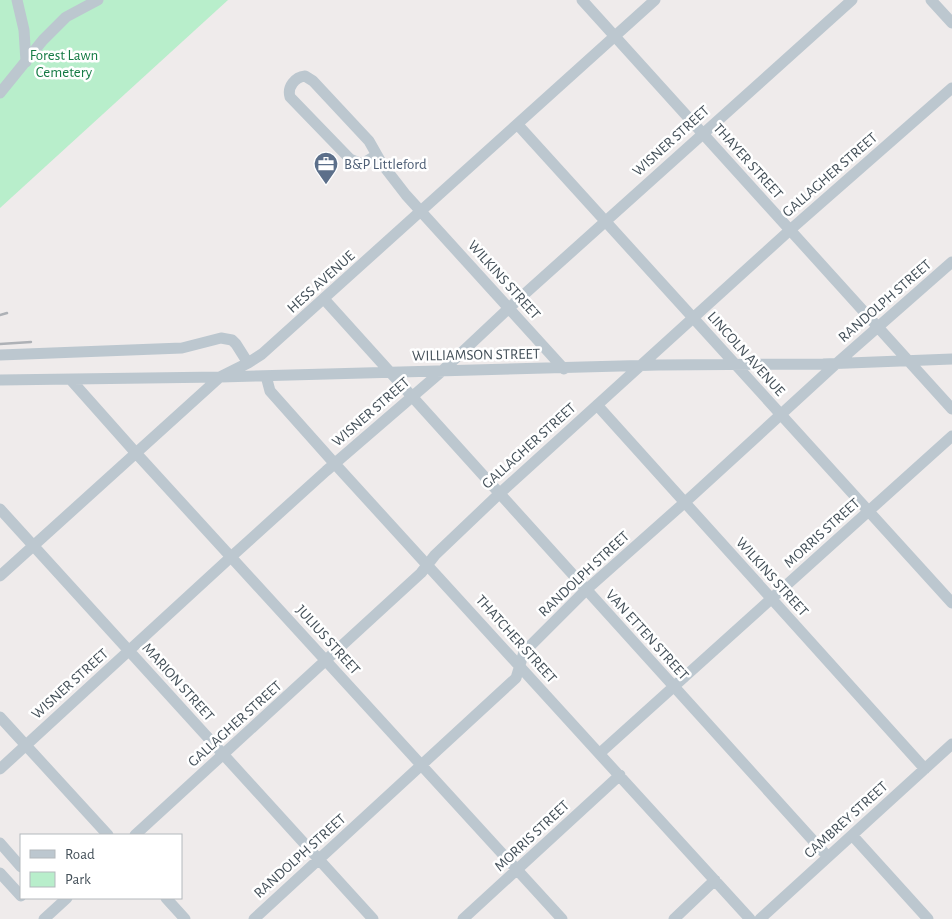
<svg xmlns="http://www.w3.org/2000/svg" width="952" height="919" font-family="'Alegreya Sans',sans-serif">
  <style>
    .green { fill: #b8eecb }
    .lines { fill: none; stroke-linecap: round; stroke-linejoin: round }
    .minor { stroke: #bcc7cf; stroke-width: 11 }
    .rail { stroke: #aeb1b6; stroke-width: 2.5 }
    .labels { text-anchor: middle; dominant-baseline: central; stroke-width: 5; stroke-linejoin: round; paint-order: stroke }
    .park-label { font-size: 15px; fill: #157a44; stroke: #fff }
    .street-label { font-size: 15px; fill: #445059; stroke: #fff }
    .service-label { font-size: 15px; fill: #4e5e75; stroke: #fff; text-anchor: start }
  </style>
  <rect width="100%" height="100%" fill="#efebeb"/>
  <path class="green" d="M0 0H228L0 208Z"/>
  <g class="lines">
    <path class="minor" d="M17 0 24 30 26 62
      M582 0 952 409
      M931 0 952 23
      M0 93 43 40 66 17 98 0
      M518 125 952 603
      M377 155 362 164 350 159 290 97C287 87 295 77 305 76L313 81 369 141 382 164 406 195 564 369
      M324 299 828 857
      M0 355 182 348 221 338 232 340 236 344 248 363
      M266 376 270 391 335 464 750 919
      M0 380 220 377 658 365 823 364 952 359
      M71 380 135 452 562 919
      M597 405 925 769
      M0 509 373 919
      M0 576 220 377 248 363 262 354 655 0
      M0 717 108 835
      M600 753 952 436
      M0 769 232 556 326 471 442 371 509 308 852 0
      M135 835 421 573 435 555 499 494 790 230 952 88
      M852 835 928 919
      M0 843 21 867
      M0 873 21 896
      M166 898 185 919
      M44 919 67 898
      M254 919 516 678 524 652 586 590 693 495 837 363 952 262
      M463 919 620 775
      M674 919 715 880
      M760 919 952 744"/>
    <path class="rail" d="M0 315 7 313
      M0 344 31 342"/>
  </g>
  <defs>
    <symbol id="office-pin" viewBox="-11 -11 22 30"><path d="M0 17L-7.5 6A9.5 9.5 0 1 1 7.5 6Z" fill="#5c6f8a" stroke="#fff"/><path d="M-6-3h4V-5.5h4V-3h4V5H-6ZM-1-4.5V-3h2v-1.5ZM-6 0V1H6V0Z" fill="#fff"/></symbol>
  </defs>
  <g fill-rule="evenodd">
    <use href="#office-pin" x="312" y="150" width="28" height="38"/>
  </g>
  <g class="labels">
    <g class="park-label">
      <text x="64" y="55">Forest Lawn<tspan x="64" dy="17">Cemetery</tspan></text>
    </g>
    <g class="street-label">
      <text transform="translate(671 141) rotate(-42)">WISNER STREET</text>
      <text transform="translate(748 161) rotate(48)">THAYER STREET</text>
      <text transform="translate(830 175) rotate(-41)">GALLAGHER STREET</text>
      <text transform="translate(504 280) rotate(48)">WILKINS STREET</text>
      <text transform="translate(321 282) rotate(-42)">HESS AVENUE</text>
      <text transform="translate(885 301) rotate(-41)">RANDOLPH STREET</text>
      <text transform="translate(746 354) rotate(48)">LINCOLN AVENUE</text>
      <text transform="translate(476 355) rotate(-1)">WILLIAMSON STREET</text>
      <text transform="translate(371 412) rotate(-41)">WISNER STREET</text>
      <text transform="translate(529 446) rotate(-42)">GALLAGHER STREET</text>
      <text transform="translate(822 533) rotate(-42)">MORRIS STREET</text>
      <text transform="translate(584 574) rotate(-43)">RANDOLPH STREET</text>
      <text transform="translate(772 577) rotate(48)">WILKINS STREET</text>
      <text transform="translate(647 635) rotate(48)">VAN ETTEN STREET</text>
      <text transform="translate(516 639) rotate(48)">THATCHER STREET</text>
      <text transform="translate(328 640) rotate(48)">JULIUS STREET</text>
      <text transform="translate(178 682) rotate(48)">MARION STREET</text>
      <text transform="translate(70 684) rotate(-42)">WISNER STREET</text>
      <text transform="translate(235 724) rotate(-42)">GALLAGHER STREET</text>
      <text transform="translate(846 820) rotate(-42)">CAMBREY STREET</text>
      <text transform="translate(532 836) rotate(-43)">MORRIS STREET</text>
      <text transform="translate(300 856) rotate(-42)">RANDOLPH STREET</text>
    </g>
    <g class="service-label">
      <text x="344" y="164">B&amp;P Littleford</text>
    </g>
  </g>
  <rect x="20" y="834" width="162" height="65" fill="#ffffff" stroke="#b4b9bd"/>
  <rect x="30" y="850" width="25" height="8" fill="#bcc7cf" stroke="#b4b9bd"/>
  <text x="65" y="859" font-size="15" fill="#445059">Road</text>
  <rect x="30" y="872" width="25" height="15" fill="#b8eecb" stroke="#b4b9bd"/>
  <text x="65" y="884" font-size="15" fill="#445059">Park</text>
</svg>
